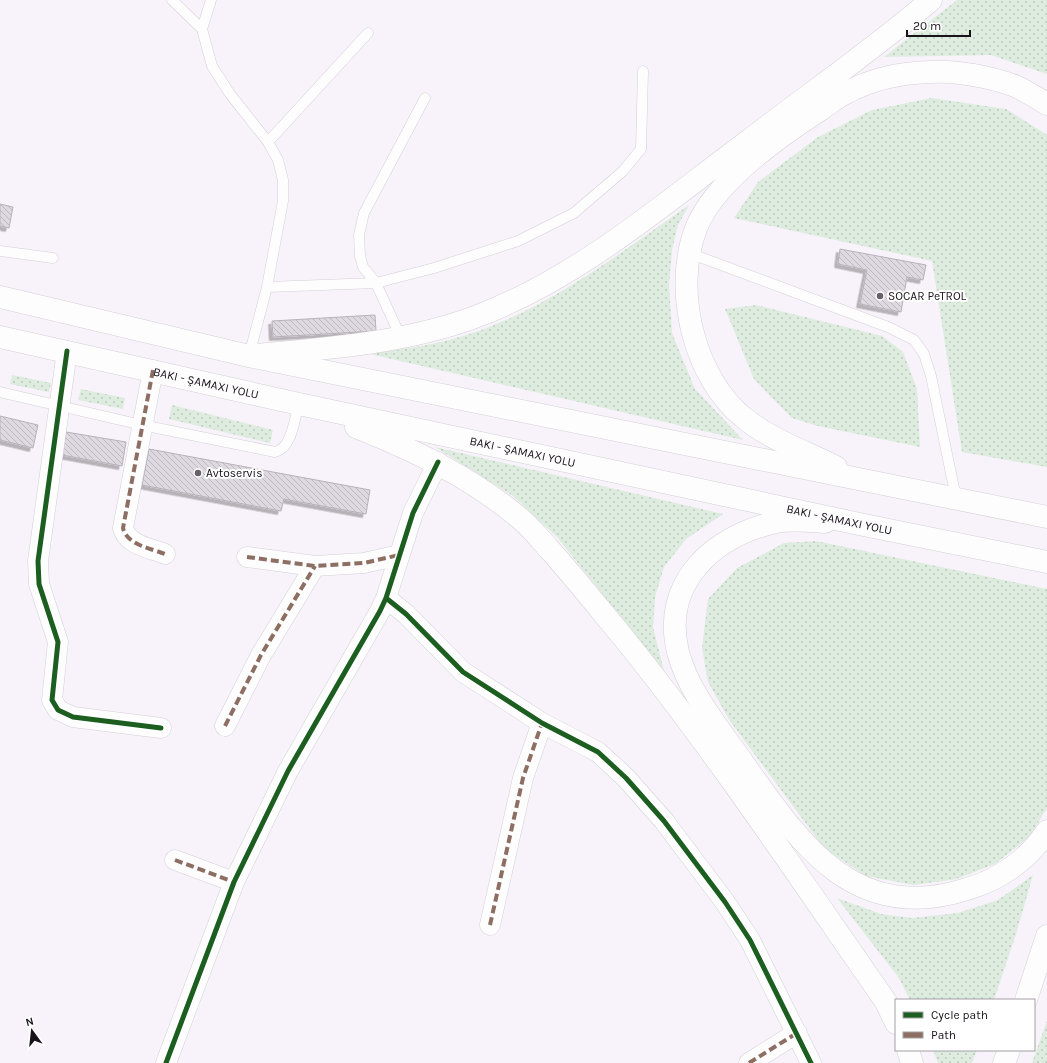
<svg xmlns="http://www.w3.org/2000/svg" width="1047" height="1063" font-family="Karla,sans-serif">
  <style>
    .grass { fill: url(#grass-dots) }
    .building { fill: url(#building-back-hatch); stroke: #b7b2b9; filter: url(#shadow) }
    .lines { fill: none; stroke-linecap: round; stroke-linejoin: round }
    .service-casing { stroke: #d4cfd6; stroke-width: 11 }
    .minor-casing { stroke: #d4cfd6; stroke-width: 21 }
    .primary-casing { stroke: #d4cfd6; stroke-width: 23 }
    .trunk-casing { stroke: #d4cfd6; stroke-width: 23 }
    .service { stroke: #fefdfe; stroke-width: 10 }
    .minor { stroke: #fefdfe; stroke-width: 20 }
    .primary { stroke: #fefdfe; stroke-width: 22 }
    .trunk { stroke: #fefdfe; stroke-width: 22 }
    .quiet { stroke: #8d6e63; stroke-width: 4; stroke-dasharray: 8 4; stroke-linecap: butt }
    .cycleway-casing { stroke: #fff; stroke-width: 8 }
    .cycleway { stroke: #1b5e20; stroke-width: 5 }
    .poi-dot { fill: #666168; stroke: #fff; stroke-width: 1.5 }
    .labels { text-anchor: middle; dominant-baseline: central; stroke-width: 4; stroke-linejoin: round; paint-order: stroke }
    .poi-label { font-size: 12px; fill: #18121a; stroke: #fff; text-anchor: start }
    .street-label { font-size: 12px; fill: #18121a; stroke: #fff }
  </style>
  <defs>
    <pattern id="grass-dots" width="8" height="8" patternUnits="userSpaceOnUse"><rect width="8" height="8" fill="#ddecde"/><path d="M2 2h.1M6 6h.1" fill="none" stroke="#bdc9be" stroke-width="1.8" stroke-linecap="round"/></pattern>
    <pattern id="building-back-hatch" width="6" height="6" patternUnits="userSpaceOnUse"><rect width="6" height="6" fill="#ded9e0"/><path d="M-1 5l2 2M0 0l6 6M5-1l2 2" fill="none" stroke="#beb9c0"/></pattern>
    <filter id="shadow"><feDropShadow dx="-3.5" dy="3.5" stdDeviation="0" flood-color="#0004"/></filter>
  </defs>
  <rect width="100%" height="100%" fill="#f8f3fa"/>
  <path class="grass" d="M957 0H1047V74L991 55 884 57Z
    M932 98 1006 109 1047 135V467L962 452 932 261 734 218 758 182 818 137 872 110Z
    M689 205 678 225 672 250 669 285 672 333 695 389 743 440 370 354C400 349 431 346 460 337 545 312 617 255 689 205Z
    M756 305 882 336 903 352 917 389 920 447 818 426 792 418 754 379 725 309Z
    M12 375 51 383 49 392 10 384Z
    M81 389 125 398 123 409 78 400Z
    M172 405 273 430 270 443 169 419Z
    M435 447 723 514 686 539 664 567 655 597 653 627 664 671 557 537 513 496Z
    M816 541 1047 589V808L1029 837 995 864 956 879 914 885 866 876 824 848 730 721 708 682 702 648 708 599 737 568 784 543Z
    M1033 875 1016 934 994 1000H910L899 978 837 898 881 914 912 918 958 913 998 900Z
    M1047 1021V1063H1032Z
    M933 1050H977L972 1063H938Z"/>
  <path class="building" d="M0 204 13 207 9 228 0 226Z
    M840 249 926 265 923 280 907 277 901 312 860 304 867 270 838 264Z
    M375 315 376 331 273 337 272 321Z
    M0 416 38 425 33 448 0 440Z
    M66 432 126 442 122 466 62 455Z
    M149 449 370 490 366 514 284 499 281 511 142 485Z"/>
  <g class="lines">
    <defs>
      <path id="service" d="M172 0 202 29
        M211 0 202 29 212 66 230 94 268 142 278 160 283 180V201L267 287 249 356
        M268 142 368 33
        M0 251 53 258
        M689 253 888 327 914 340 924 354 931 376 956 498
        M267 287 376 283 434 268 518 241 574 213 623 171 641 149 643 71
        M401 338 376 283 363 267 360 256 359 235 364 213 425 98
        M0 392 142 425 275 452C292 448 294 420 299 404"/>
      <path id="minor" d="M67 351 38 561 39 584 58 642 52 700 58 710 73 717 161 728
        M153 370 123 528C127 545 150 548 165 554
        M247 557 315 566 364 563 399 555
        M386 598 406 614 463 672 542 723 598 752 626 778 664 821 725 902 750 940 811 1063
        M225 726 261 655 315 566
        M175 860 234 882
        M490 925 523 778 542 723
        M166 1063 234 882 288 771 380 611 386 598 413 513 438 462
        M749 1063 797 1033"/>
      <path id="primary" d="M256 355C330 348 405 343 475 317 577 279 662 205 748 141 809 94 873 50 931 0
        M825 522C810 521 791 519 776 522 714 536 661 582 678 652 689 694 720 729 744 764 801 845 855 925 967 889 1001 879 1027 861 1047 831
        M1026 1000 1047 936
        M1004 1063 1009 1050"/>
      <g id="trunk">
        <path d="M0 297 249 356 1047 517"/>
        <path id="s1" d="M0 337 299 404 864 525 1047 562"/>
        <path d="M356 427C416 451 473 478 523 521 532 529 541 540 550 550 575 578 598 607 622 636 717 753 800 879 886 1002L896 1023"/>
        <path d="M836 467C806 452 769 439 743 417 719 398 702 366 694 337 684 302 683 260 697 226 716 181 781 135 820 110 829 104 838 96 848 92 872 79 902 73 929 72 955 70 991 77 1015 86 1026 91 1037 98 1047 104"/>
        <path d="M908 1050 912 1063"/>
      </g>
    </defs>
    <use href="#service" class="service-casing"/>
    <use href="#minor" class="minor-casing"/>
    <use href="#primary" class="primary-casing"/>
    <use href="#trunk" class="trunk-casing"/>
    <use href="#service" class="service"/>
    <use href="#minor" class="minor"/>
    <use href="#primary" class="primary"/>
    <use href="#trunk" class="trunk"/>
    <path class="quiet" d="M153 370 123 528C127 545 150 548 165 554
      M247 557 315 566 364 563 399 555
      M225 726 261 655 315 566
      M175 860 234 882
      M490 925 523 778 542 723
      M749 1063 797 1033"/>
    <defs>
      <path id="cycleway" d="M67 351 38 561 39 584 58 642 52 700 58 710 73 717 161 728
        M386 598 406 614 463 672 542 723 598 752 626 778 664 821 725 902 750 940 811 1063
        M166 1063 234 882 288 771 380 611 386 598 413 513 438 462"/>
    </defs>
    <use href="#cycleway" class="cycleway-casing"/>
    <use href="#cycleway" class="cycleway"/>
  </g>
  <g class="poi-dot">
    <circle cx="880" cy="296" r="4"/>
    <circle cx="198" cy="473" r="4"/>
  </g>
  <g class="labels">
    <g class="poi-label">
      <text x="888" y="296">SOCAR PeTROL</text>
      <text x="206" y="473">Avtoservis</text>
    </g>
    <g class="street-label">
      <text stroke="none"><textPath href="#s1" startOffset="211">BAKI - ŞAMAXI YOLU</textPath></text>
      <text stroke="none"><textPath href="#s1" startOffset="535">BAKI - ŞAMAXI YOLU</textPath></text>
      <text stroke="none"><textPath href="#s1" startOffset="859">BAKI - ŞAMAXI YOLU</textPath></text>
    </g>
  </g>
  <rect x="895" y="999" width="140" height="52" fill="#ffffff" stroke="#a3a0a3"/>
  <rect x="903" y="1012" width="20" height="6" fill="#1b5e20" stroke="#a3a0a3"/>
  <text x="931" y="1019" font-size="12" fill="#18121a">Cycle path</text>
  <rect x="903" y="1032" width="20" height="6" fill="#8d6e63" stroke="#a3a0a3"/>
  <text x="931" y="1039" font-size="12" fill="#18121a">Path</text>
  <g transform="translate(32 1031) rotate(345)" stroke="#ffffff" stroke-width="3" paint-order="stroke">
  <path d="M0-3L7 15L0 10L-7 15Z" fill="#18121a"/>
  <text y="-6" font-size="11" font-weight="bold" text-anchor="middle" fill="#18121a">N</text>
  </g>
  <path d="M907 30v6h63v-6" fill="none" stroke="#18121a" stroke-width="2"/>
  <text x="913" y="30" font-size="12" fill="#18121a" stroke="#ffffff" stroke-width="3" paint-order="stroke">20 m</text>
</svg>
